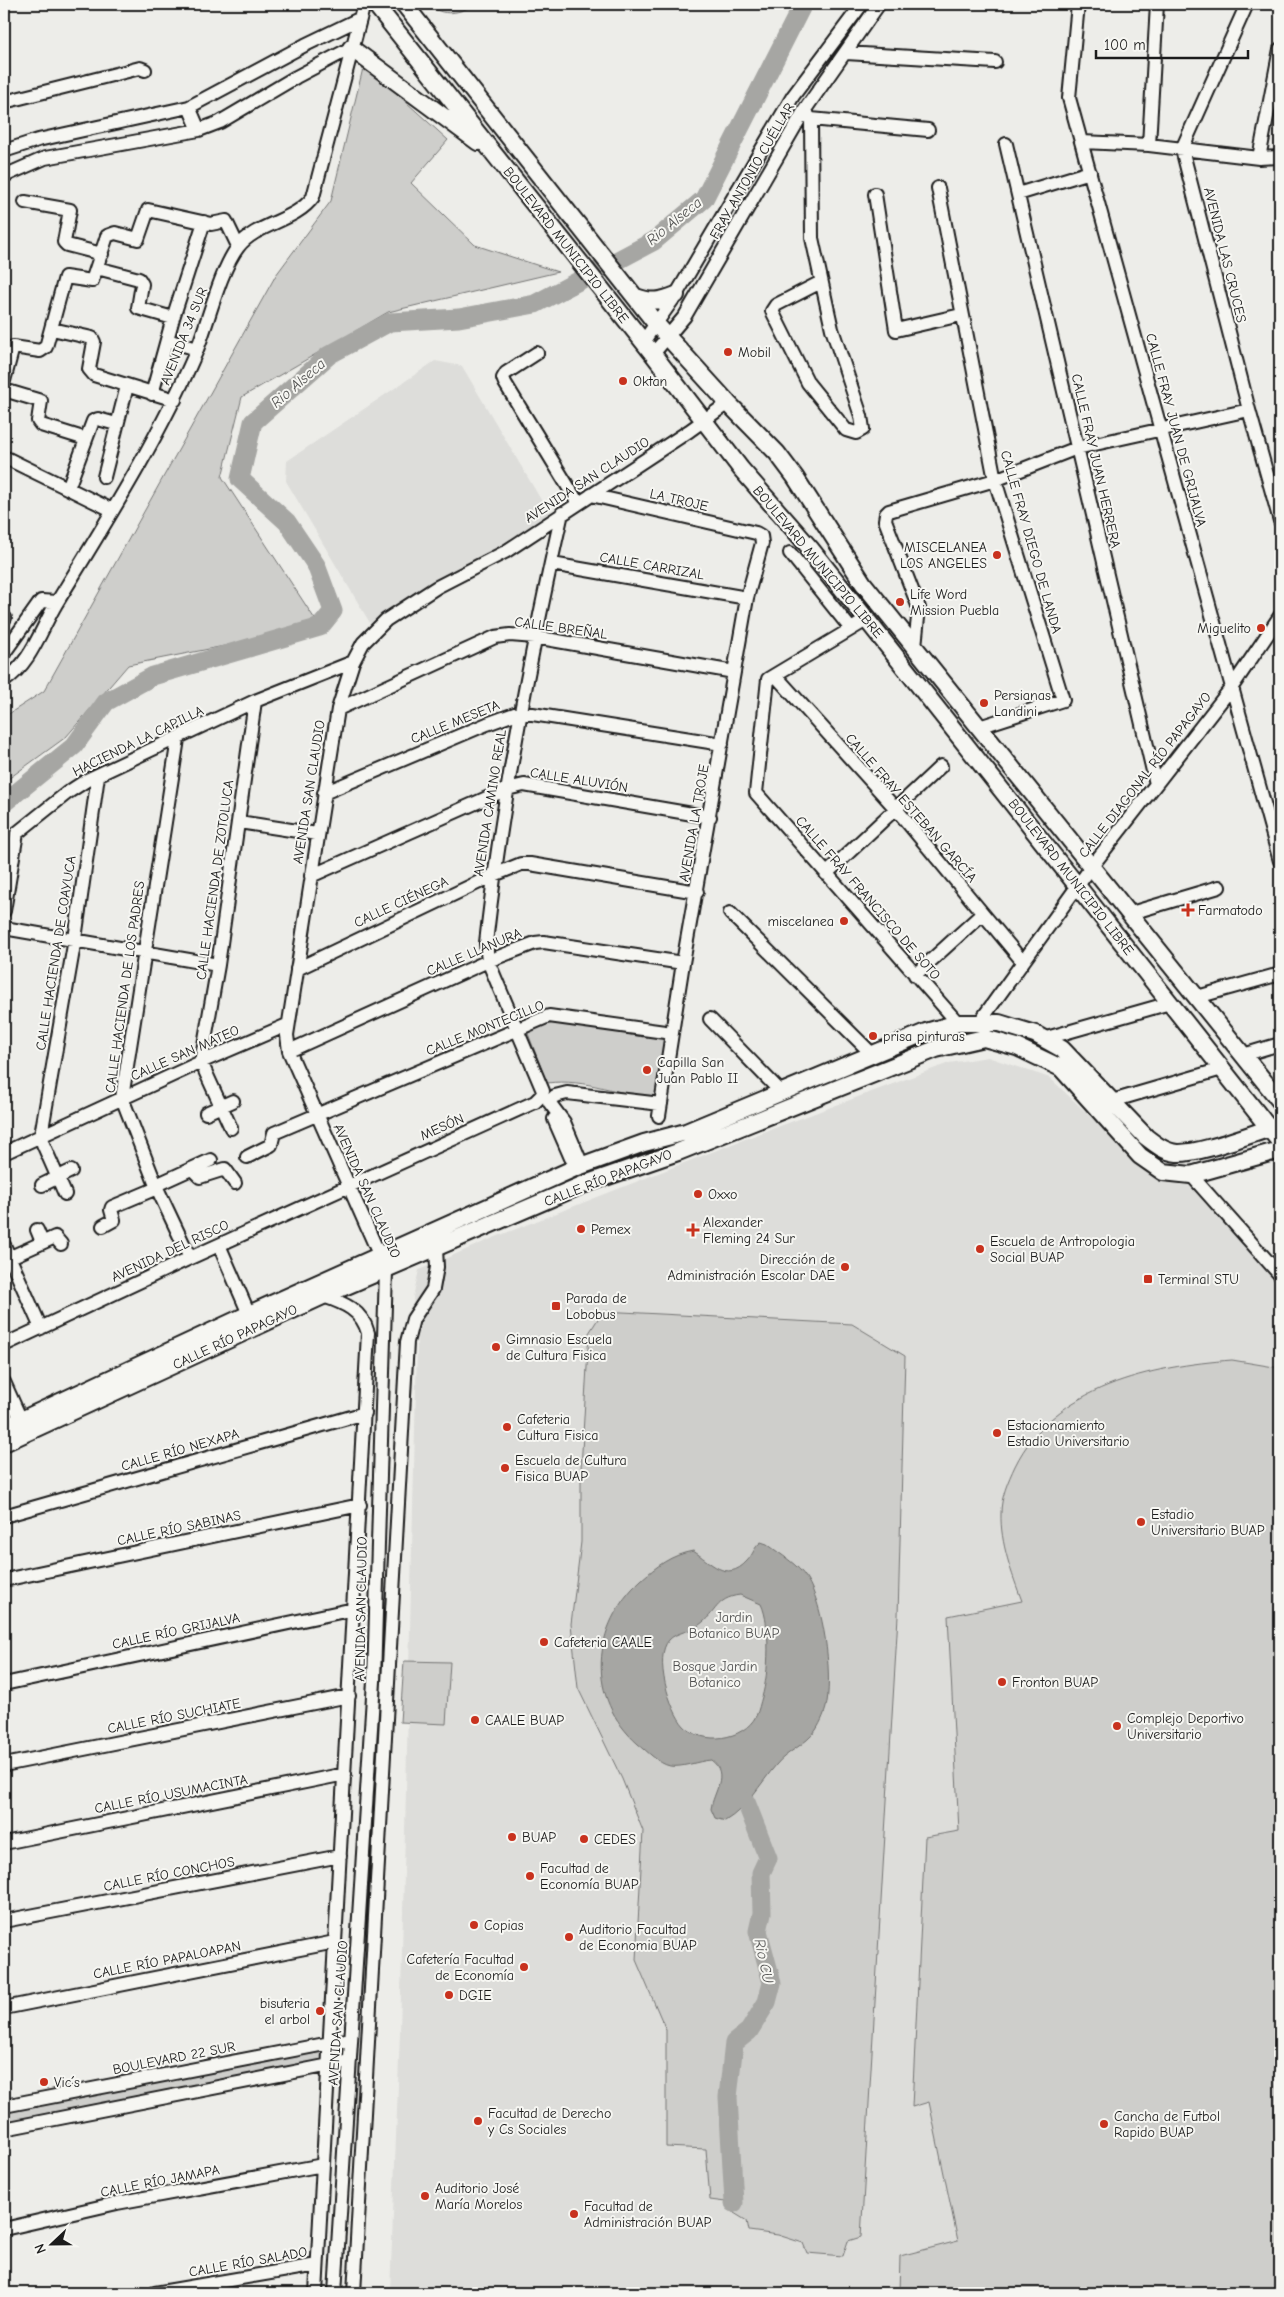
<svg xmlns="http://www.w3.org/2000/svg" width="1284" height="2297" font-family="'Comic Neue',sans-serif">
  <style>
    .built { fill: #ddddda }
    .green { fill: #cececb; stroke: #757574 }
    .water { fill: #a6a6a3; stroke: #6f6f6d; fill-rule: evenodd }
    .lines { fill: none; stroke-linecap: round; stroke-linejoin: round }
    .river { stroke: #a6a6a3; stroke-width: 19 }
    .minor-casing { stroke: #1c1c1c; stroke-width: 16 }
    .major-casing { stroke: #1c1c1c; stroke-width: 20 }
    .minor { stroke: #f6f6f2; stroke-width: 12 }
    .major { stroke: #f6f6f2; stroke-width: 16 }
    .poi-dot { fill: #c8321e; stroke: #f6f6f2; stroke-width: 2 }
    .labels { text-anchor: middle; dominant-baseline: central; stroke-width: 4; stroke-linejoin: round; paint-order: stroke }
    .street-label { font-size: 14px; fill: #1c1c1c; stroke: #f6f6f2 }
    .poi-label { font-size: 14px; fill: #1c1c1c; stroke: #f6f6f2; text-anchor: start }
    .park-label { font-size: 14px; fill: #515151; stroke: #f6f6f2 }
    .water-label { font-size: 15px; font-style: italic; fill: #535352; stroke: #f6f6f2 }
  </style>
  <rect width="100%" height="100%" fill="#edede9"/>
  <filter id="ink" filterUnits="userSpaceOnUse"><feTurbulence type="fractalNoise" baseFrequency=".02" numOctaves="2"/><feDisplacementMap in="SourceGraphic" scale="10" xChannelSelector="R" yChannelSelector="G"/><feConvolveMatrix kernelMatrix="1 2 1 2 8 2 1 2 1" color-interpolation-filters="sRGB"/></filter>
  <g filter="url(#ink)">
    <path class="built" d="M435 361 462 366 550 515 370 623 286 481 287 461Z
      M988 1057 1050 1078 1159 1182 1188 1181 1280 1284V2293H390L400 2033 417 1347 413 1297 419 1270 493 1238 740 1141 949 1063Z"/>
    <path class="green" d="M429 4H475C462 13 441 18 429 4Z
      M364 64 448 140 411 183 475 245 558 272 388 312 242 397 222 477 320 627 128 665 66 737 4 782V717L44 691 276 275 331 201Z
      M562 1022 643 1037 646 1034 658 1035 661 1038H670L660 1101C622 1095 586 1078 547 1083L527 1031 548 1023Z
      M603 1311 852 1324 905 1356 898 1616 861 2237 848 2241 843 2256 807 2253 803 2243 778 2235 749 2231 747 2221 734 2213 733 2203 710 2200 706 2149 666 2147V2030L636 1960 643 1831 622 1779 578 1688 571 1624 581 1542V1468L589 1333Z
      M1232 1360 1280 1368V2293H899L900 2256 958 2241 929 2102 912 2107 925 1837 959 1831 948 1616 1022 1601C1012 1574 1000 1543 1001 1513 1001 1497 1008 1481 1015 1466 1054 1386 1152 1366 1232 1360Z
      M404 1661 450 1662 446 1724 400 1722Z
      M330 2043 329 2065 4 2128V2106Z"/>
    <path class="water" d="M761 1542 767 1544C781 1555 798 1564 807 1579 824 1607 832 1670 827 1702 826 1711 821 1722 816 1730 806 1745 787 1751 776 1765 760 1784 747 1808 725 1821L715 1818 711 1809C713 1792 730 1774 711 1760 697 1761 683 1768 670 1766 659 1764 647 1751 638 1744 586 1698 591 1626 641 1580 657 1566 671 1555 693 1551 710 1561 726 1584 747 1561 753 1555 754 1547 761 1542ZM740 1595 761 1604C771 1625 769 1674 762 1697 760 1703 759 1710 756 1716 744 1740 703 1746 684 1726 670 1711 653 1657 669 1640 676 1632 690 1632 699 1625 717 1613 715 1598 740 1595Z"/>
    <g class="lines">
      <path class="river" d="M4 803 74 746 106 702 153 676 320 627 333 611 316 565 287 522 240 479 253 422 329 355 390 322 459 318 535 304 654 241 704 199 803 4
        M734 2203 728 2097 734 2043 749 2031 767 2002 772 1983 758 1931 762 1913 761 1873 768 1858 746 1802"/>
      <defs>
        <path id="minor" d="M1078 4 1069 98 1280 861
          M1247 4 1182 149 1249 410 1280 521
          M846 53 995 62
          M4 102 140 68 145 70
          M189 107 199 130
          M806 113 811 119 928 130
          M811 119 812 238 832 329 861 416 863 429 856 433 846 430 808 383 772 311 776 305 821 282
          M1082 142 1149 145 1259 158 1280 157
          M1006 144 1156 784
          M1149 145 1157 4
          M4 151 38 140 189 107 305 45 359 19
          M1259 158 1280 49
          M4 176 45 158 199 130 220 122 296 77 351 48
          M938 188 995 480 1063 700 979 727
          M875 194 896 330 961 315
          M1018 194 1090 172
          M25 202 70 210 64 242 67 245 102 254
          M97 268 139 279 142 284 138 308 173 318
          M52 329 92 338 94 342 89 369 94 375 175 400
          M167 340 197 349
          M643 342 676 295 793 96 862 4
          M537 353 506 373 503 378 505 383 578 503
          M653 354 685 316 804 111 879 4
          M4 381 13 347 40 351 46 347 65 277 92 281 107 236 115 233 138 239 148 210 211 224 226 221 238 246
          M4 390 41 401 38 421 41 425 86 439
          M152 394 173 318 204 222
          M4 457 112 510
          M104 477 127 386
          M68 488 93 421 98 419 116 424
          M591 495 756 533 761 536 762 543 747 598 683 963 659 1116
          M790 553 851 629
          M552 564 747 598
          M4 618H5
          M868 619 768 679 756 793 958 1023
          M915 646 919 608 885 520 886 514 889 511 995 480 1077 448 1249 410
          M4 653 41 601 57 602
          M775 675 897 810 1023 962
          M4 681C31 663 40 631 56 604 106 522 158 440 196 352 208 323 220 270 238 247 256 223 295 222 313 197L364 4
          M338 709 495 637 510 635 535 637 734 672
          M178 739 122 1098 157 1188 190 1258
          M324 793 487 724 520 712 722 744
          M239 822 317 834
          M826 874 941 766
          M311 876 507 789 524 785 710 817
          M4 911 17 833 67 793 87 780 255 701 353 662
          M730 913 873 1055
          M1131 913 1219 887
          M4 928 218 965
          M297 969 494 875 521 864H530L697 892
          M915 975 982 914
          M1197 997 1280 974
          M710 1019 781 1092
          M979 1023 1092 866 1232 687 1280 616
          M1043 1039 1170 1003
          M289 1051 488 961 535 943 544 942 683 963
          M1243 1055 1280 1044
          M1112 1101 1222 1069
          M549 1102 555 1096 567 1093 661 1104
          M549 1102 564 1122 582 1165
          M206 1113 233 1101
          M554 1119 571 1158
          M231 1128 201 1062 218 965 255 701
          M4 1153 201 1062 287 1025
          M247 1157 271 1145 274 1133 549 1016 672 1033
          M192 1169 200 1177 225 1169 235 1183
          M1191 1175 1280 1275
          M42 1185 71 1171
          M156 1185 211 1160
          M65 1194 43 1144 41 1135 75 939 98 776
          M103 1226 114 1220 111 1210 112 1207 157 1188
          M37 1230 42 1242
          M4 1245 41 1328
          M219 1245 249 1314
          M4 1260 55 1237 61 1244
          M4 1345 190 1258 535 1102 542 1095 543 1091 488 961 486 943C502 798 530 655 562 513
          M4 1382 21 1420
          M4 1516 365 1413
          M4 1580 360 1505
          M4 1684 354 1609
          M4 1765 349 1696
          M4 1843 345 1774
          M4 1921 340 1856
          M4 2008 335 1942
          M4 2106 351 2039
          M4 2129 350 2061
          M4 2229 117 2203 323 2165
          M155 2293 317 2265
          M316 2293 368 1333C362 1310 344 1303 323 1296
          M335 2293 374 1681 386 1270 289 1051 287 1035 338 709 353 662 363 643 386 620 437 587 505 552 689 431 728 403
          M354 2293 407 1342 413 1319 433 1289 437 1267 436 1249"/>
        <path id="major" d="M375 4 653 354 741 469 810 548 1280 1142
          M404 4 657 325 728 403 777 453 795 477 863 583 1280 1101
          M351 48 478 142
          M636 297C652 303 661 301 676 295
          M4 1428 249 1314 575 1168 644 1143 686 1132 926 1032 958 1023H999L1035 1034 1062 1049 1146 1137C1155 1144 1165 1152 1177 1153 1202 1154 1252 1133 1278 1126
          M4 1443 323 1296 582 1185 678 1152 936 1049 984 1038 1017 1047 1061 1068 1140 1156 1163 1172 1191 1175 1280 1150"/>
      </defs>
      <use href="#minor" class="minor-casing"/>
      <use href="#major" class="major-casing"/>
      <use href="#minor" class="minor"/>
      <use href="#major" class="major"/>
    </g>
  </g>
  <g class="poi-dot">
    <circle cx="728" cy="352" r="5"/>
    <circle cx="623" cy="381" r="5"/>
    <circle cx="997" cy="555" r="5"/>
    <circle cx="900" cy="602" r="5"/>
    <circle cx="1261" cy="628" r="5"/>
    <circle cx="984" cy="703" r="5"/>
    <path d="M1185.5 902.5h5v5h5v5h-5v5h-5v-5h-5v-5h5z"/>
    <circle cx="844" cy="921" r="5"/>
    <circle cx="873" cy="1036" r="5"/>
    <circle cx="647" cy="1070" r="5"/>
    <circle cx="698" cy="1194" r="5"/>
    <circle cx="581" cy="1229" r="5"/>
    <path d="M690.5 1222.5h5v5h5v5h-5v5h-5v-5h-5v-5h5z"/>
    <circle cx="980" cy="1249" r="5"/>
    <circle cx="845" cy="1267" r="5"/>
    <rect x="1143" y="1274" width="10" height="10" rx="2.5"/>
    <rect x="551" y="1301" width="10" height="10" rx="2.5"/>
    <circle cx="496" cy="1347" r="5"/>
    <circle cx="507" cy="1427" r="5"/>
    <circle cx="997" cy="1433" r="5"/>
    <circle cx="505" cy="1468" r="5"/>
    <circle cx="1141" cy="1522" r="5"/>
    <circle cx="544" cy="1642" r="5"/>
    <circle cx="1002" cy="1682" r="5"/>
    <circle cx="475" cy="1720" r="5"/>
    <circle cx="1117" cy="1726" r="5"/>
    <circle cx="512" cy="1837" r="5"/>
    <circle cx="584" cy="1839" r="5"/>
    <circle cx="530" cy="1876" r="5"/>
    <circle cx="474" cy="1925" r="5"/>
    <circle cx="569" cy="1937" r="5"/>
    <circle cx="524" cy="1967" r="5"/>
    <circle cx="449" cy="1995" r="5"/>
    <circle cx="320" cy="2011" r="5"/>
    <circle cx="44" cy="2082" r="5"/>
    <circle cx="478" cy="2121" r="5"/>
    <circle cx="1104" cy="2124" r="5"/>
    <circle cx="425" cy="2196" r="5"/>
    <circle cx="574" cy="2214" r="5"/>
  </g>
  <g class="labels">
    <g class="street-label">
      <text transform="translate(752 171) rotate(-60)">FRAY ANTONIO CUÉLLAR</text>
      <text transform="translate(566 245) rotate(52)">BOULEVARD MUNICIPIO LIBRE</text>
      <text transform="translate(1225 255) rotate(76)">AVENIDA LAS CRUCES</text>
      <text transform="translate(184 336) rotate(-68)">AVENIDA 34 SUR</text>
      <text transform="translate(1176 430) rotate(75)">CALLE FRAY JUAN DE GRIJALVA</text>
      <text transform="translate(1096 461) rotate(77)">CALLE FRAY JUAN HERRERA</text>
      <text transform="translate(587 480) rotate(-33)">AVENIDA SAN CLAUDIO</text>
      <text transform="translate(679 500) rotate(13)">LA TROJE</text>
      <text transform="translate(1031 542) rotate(74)">CALLE FRAY DIEGO DE LANDA</text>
      <text transform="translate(818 562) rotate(50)">BOULEVARD MUNICIPIO LIBRE</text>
      <text transform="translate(652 566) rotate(10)">CALLE CARRIZAL</text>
      <text transform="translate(561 628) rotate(8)">CALLE BREÑAL</text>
      <text transform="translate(455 722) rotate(-22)">CALLE MESETA</text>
      <text transform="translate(138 741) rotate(-26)">HACIENDA LA CAPILLA</text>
      <text transform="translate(1145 775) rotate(-52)">CALLE DIAGONAL RÍO PAPAGAYO</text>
      <text transform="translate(579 780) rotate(9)">CALLE ALUVIÓN</text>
      <text transform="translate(309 792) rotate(-81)">AVENIDA SAN CLAUDIO</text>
      <text transform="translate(490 803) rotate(-81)">AVENIDA CAMINO REAL</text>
      <text transform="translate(911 808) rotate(49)">CALLE FRAY ESTEBAN GARCÍA</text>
      <text transform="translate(694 823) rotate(-80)">AVENIDA LA TROJE</text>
      <text transform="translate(1071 877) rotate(52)">BOULEVARD MUNICIPIO LIBRE</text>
      <text transform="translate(215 880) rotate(-82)">CALLE HACIENDA DE ZOTOLUCA</text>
      <text transform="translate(868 898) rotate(49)">CALLE FRAY FRANCISCO DE SOTO</text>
      <text transform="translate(401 902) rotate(-25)">CALLE CIÉNEGA</text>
      <text transform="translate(474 952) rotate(-23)">CALLE LLANURA</text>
      <text transform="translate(56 953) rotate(-81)">CALLE HACIENDA DE COAYUCA</text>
      <text transform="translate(125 987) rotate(-82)">CALLE HACIENDA DE LOS PADRES</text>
      <text transform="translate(485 1028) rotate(-22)">CALLE MONTECILLO</text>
      <text transform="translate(185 1053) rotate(-24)">CALLE SAN MATEO</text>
      <text transform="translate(442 1127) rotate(-24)">MESÓN</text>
      <text transform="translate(608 1178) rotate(-21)">CALLE RÍO PAPAGAYO</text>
      <text transform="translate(367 1191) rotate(66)">AVENIDA SAN CLAUDIO</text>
      <text transform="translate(170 1251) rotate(-25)">AVENIDA DEL RISCO</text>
      <text transform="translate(235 1337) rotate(-25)">CALLE RÍO PAPAGAYO</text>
      <text transform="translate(180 1450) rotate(-16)">CALLE RÍO NEXAPA</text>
      <text transform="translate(179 1528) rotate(-12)">CALLE RÍO SABINAS</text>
      <text transform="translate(361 1609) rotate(-89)">AVENIDA SAN CLAUDIO</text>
      <text transform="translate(176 1631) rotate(-12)">CALLE RÍO GRIJALVA</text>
      <text transform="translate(174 1716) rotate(-11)">CALLE RÍO SUCHIATE</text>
      <text transform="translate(171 1794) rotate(-11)">CALLE RÍO USUMACINTA</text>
      <text transform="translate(169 1874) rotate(-11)">CALLE RÍO CONCHOS</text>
      <text transform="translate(167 1960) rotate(-11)">CALLE RÍO PAPALOAPAN</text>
      <text transform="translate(338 2013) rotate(-86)">AVENIDA SAN CLAUDIO</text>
      <text transform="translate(174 2058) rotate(-11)">BOULEVARD 22 SUR</text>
      <text transform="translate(160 2181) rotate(-11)">CALLE RÍO JAMAPA</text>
      <text transform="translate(248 2262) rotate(-10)">CALLE RÍO SALADO</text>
    </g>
    <g class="poi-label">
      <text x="738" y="352">Mobil</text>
      <text x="633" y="381">Oktan</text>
      <text x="987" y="547" text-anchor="end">MISCELANEA<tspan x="987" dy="16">LOS ANGELES</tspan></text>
      <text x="910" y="594">Life Word<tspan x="910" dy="16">Mission Puebla</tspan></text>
      <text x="1251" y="628" text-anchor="end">Miguelito</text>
      <text x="994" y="695">Persianas<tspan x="994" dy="16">Landini</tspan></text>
      <text x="1198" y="910">Farmatodo</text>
      <text x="834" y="921" text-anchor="end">miscelanea</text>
      <text x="883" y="1036">prisa pinturas</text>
      <text x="657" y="1062">Capilla San<tspan x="657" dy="16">Juan Pablo II</tspan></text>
      <text x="708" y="1194">Oxxo</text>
      <text x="703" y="1222">Alexander<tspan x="703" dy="16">Fleming 24 Sur</tspan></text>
      <text x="591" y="1229">Pemex</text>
      <text x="990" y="1241">Escuela de Antropologia<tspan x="990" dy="16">Social BUAP</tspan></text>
      <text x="835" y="1259" text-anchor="end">Dirección de<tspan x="835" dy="16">Administración Escolar DAE</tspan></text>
      <text x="1158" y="1279">Terminal STU</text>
      <text x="566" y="1298">Parada de<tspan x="566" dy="16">Lobobus</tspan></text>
      <text x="506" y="1339">Gimnasio Escuela<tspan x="506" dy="16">de Cultura Fisica</tspan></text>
      <text x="517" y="1419">Cafeteria<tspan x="517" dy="16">Cultura Fisica</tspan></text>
      <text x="1007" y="1425">Estacionamiento<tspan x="1007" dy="16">Estadio Universitario</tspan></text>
      <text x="515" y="1460">Escuela de Cultura<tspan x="515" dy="16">Fisica BUAP</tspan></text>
      <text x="1151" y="1514">Estadio<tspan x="1151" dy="16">Universitario BUAP</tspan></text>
      <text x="554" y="1642">Cafeteria CAALE</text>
      <text x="1012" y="1682">Fronton BUAP</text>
      <text x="1127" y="1718">Complejo Deportivo<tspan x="1127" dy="16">Universitario</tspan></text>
      <text x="485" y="1720">CAALE BUAP</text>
      <text x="522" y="1837">BUAP</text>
      <text x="594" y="1839">CEDES</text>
      <text x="540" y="1868">Facultad de<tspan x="540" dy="16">Economía BUAP</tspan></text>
      <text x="484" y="1925">Copias</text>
      <text x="579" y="1929">Auditorio Facultad<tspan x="579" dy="16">de Economia BUAP</tspan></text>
      <text x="514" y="1959" text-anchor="end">Cafetería Facultad<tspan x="514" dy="16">de Economía</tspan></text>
      <text x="459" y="1995">DGIE</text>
      <text x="310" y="2003" text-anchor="end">bisuteria<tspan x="310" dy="16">el arbol</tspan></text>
      <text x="54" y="2082">Vic´s</text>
      <text x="488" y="2113">Facultad de Derecho<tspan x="488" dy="16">y Cs Sociales</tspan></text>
      <text x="1114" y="2116">Cancha de Futbol<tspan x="1114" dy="16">Rapido BUAP</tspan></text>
      <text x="435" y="2188">Auditorio José<tspan x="435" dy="16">María Morelos</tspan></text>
      <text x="584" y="2206">Facultad de<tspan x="584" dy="16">Administración BUAP</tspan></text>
    </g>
    <g class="park-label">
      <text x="734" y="1617">Jardin<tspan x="734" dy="16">Botanico BUAP</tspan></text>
      <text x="715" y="1666">Bosque Jardin<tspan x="715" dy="16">Botanico</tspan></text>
    </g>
    <g class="water-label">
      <text transform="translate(674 221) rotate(-39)">Rio Alseca</text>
      <text transform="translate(298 383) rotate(-41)">Rio Alseca</text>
      <text transform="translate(764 1961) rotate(78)">Rio CU</text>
    </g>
  </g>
  <rect width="1284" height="2297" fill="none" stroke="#f6f6f2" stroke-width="20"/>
  <rect x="10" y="10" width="1264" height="2277" fill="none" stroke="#1c1c1c" stroke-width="2" filter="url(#ink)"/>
  <g transform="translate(52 2244) rotate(248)" stroke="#f6f6f2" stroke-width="4" paint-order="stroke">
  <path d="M0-4L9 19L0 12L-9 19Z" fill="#1c1c1c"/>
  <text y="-8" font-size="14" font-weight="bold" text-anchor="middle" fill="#1c1c1c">N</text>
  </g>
  <path d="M1096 50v8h152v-8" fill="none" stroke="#1c1c1c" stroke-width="2.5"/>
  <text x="1104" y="50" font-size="15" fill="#1c1c1c" stroke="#f6f6f2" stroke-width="4" paint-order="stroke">100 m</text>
</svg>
